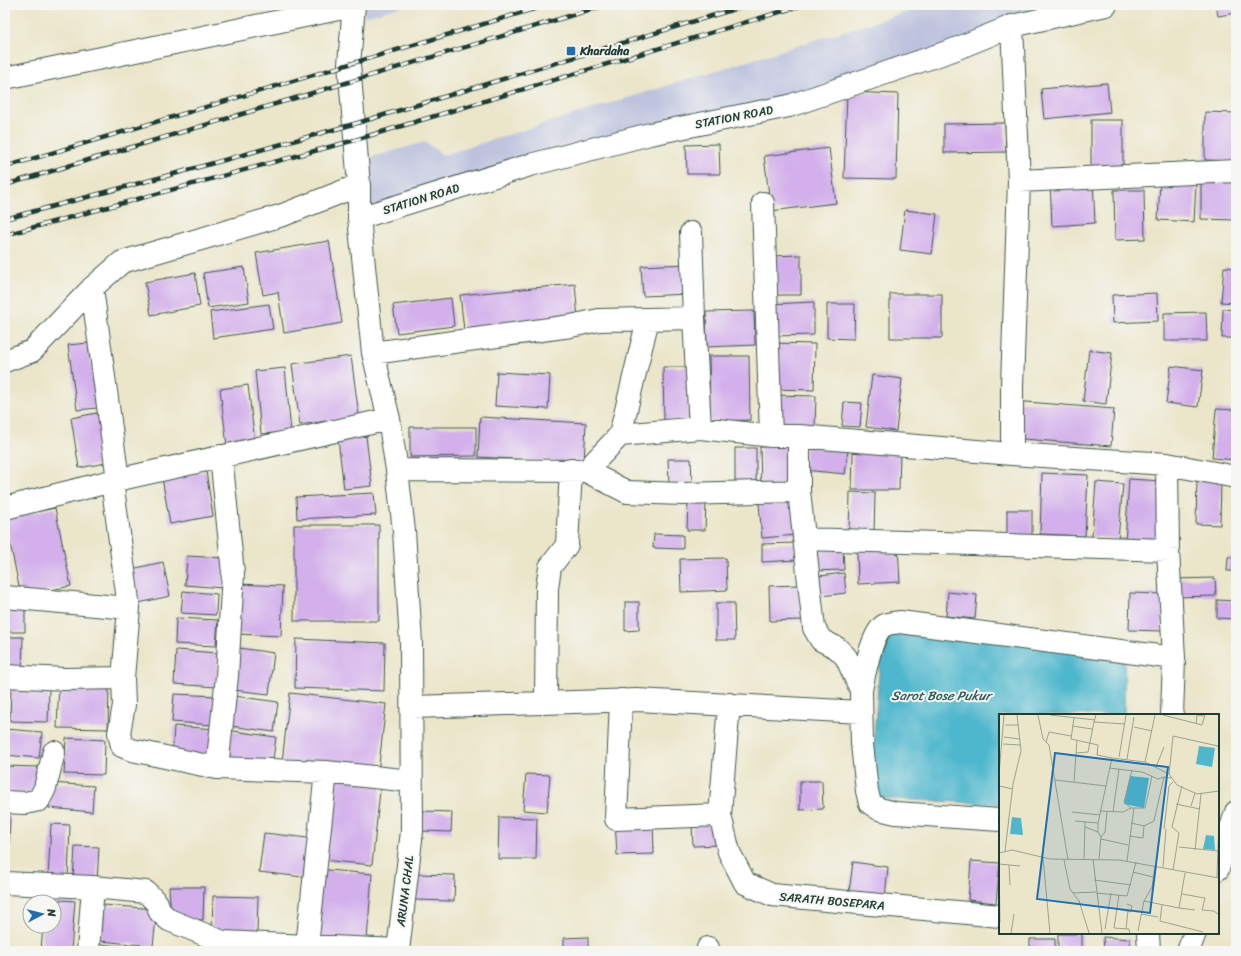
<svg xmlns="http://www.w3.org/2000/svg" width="1241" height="956" font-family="Sriracha,sans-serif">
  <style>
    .industrial { fill: #bdc3de }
    .water { fill: #4fb7cd; stroke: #377a80 }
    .building { fill: #d3b0eb }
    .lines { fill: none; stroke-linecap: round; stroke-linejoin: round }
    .minor-casing { stroke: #3e564a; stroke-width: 24 }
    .minor { stroke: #fff; stroke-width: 22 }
    .rail-casing { stroke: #1f3d34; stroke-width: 4.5 }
    .rail { stroke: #f6f6f2; stroke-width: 3; stroke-dasharray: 9; stroke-linecap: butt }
    .poi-dot { fill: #1f6fb2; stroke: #f6f6f2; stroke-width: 1.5 }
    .labels { text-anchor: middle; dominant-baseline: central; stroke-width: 4; stroke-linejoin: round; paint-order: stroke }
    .poi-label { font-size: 12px; font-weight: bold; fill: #1f3d34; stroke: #f6f6f2; text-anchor: start }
    .street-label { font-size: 12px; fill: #1f3d34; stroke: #f6f6f2 }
    .water-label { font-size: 13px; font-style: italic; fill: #2b5c5a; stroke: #f6f6f2 }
    .inset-road { fill: none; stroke: #99a28e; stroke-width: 1 }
    .view { fill: #1f6fb2; fill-opacity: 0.15; stroke: #1f6fb2; stroke-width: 2 }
    .inset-edge { fill: none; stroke: #1f3d34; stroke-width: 2 }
  </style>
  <rect width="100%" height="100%" fill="#f6f6f2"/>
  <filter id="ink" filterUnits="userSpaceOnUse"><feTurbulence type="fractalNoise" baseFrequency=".025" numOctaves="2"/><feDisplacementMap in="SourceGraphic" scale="8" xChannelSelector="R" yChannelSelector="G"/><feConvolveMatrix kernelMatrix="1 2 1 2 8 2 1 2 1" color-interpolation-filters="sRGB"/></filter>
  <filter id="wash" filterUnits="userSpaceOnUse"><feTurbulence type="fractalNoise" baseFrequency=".012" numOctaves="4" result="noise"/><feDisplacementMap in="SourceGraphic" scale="16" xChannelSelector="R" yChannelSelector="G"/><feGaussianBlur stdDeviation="0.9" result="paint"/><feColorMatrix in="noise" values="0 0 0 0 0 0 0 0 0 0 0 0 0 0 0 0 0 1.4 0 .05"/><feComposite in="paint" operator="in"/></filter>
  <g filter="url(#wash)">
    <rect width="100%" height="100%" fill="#ebe6ca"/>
    <path class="industrial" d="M364 5H406L364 17Z
      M929 5H1070L788 96 365 208 362 160 425 142 443 155Z"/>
    <path class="water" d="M883 626 1125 648 1124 715H1000V804L869 798Z"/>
    <g id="blocks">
      <path class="building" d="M1216 5H1236V13L1218 16Z
        M1107 83 1110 112 1044 119 1041 89Z
        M847 92 898 94 896 179 844 178Z
        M1205 112 1236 113V161L1205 160Z
        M1091 120H1123V169H1091Z
        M1005 123 1006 152 944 153V124Z
        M719 144 720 174H687L686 145Z
        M829 148 836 203 771 211 764 156Z
        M1201 178 1236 179V220L1201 219Z
        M1093 180 1095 223 1052 226 1050 182Z
        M1160 183 1196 184 1194 222 1158 220Z
        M1114 190H1144L1145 239 1115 240Z
        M905 210 937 214 932 254 900 250Z
        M329 241 342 323 284 333 278 292 263 295 256 253Z
        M801 255V295H771L770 256Z
        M687 264 689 294 643 296 641 266Z
        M244 267 249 302 208 308 203 273Z
        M1224 267 1236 268V303L1221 302Z
        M195 273 200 306 151 315 145 282Z
        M575 284 578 319 464 330 460 295Z
        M1157 293 1158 321 1113 323 1112 295Z
        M890 294H942V338H890Z
        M451 298 454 326 397 333 393 305Z
        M814 302V335L771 336 770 304Z
        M269 304 273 329 213 338 210 312Z
        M827 304H855L854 339 827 338Z
        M1223 309 1236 310V338H1222Z
        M754 311 755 345 707 347 706 312Z
        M1206 312 1207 341H1164V313Z
        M88 343 97 408 77 410 68 345Z
        M771 343 815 344 814 390 770 389Z
        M1089 350 1112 353 1106 404 1083 401Z
        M351 356 359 416 300 425 292 364Z
        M709 356H749L750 420 710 421Z
        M1234 361H1236V397H1234Z
        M1171 366 1203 370 1198 407 1166 403Z
        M663 367H688V420H664Z
        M285 368 291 432 261 434 255 371Z
        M497 372 550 375 548 409 495 406Z
        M872 375 902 379 896 431 866 427Z
        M248 385 255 443 227 446 220 389Z
        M772 395 816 396 815 428 771 427Z
        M1014 401 1114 409 1111 446 1011 438Z
        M844 402 862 403 860 427 842 426Z
        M1216 409 1236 410V460L1212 458Z
        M102 412 111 462 79 468 71 418Z
        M480 417 586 423 584 463 478 457Z
        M410 427H476V456L410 457Z
        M366 436 372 486 344 489 338 439Z
        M790 446 791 488 761 489 760 447Z
        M806 446 848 450 845 474 804 470Z
        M735 448H756V490H735Z
        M853 452 900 453 899 490H852Z
        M668 459H691L692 484 669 485Z
        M206 471 213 516 170 524 162 478Z
        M1042 473 1088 475 1085 536 1040 534Z
        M1129 479 1162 481 1158 546 1125 544Z
        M1197 480 1221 481 1220 525 1196 524Z
        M1096 482 1123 484 1118 539 1092 536Z
        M850 492 875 493 874 534 849 533Z
        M374 493 376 515 297 519 296 497Z
        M794 500 796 535 762 538 759 503Z
        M688 501 706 502 705 530H687Z
        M55 508 71 586 21 596 5 518Z
        M1007 510H1032V540H1007Z
        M294 525H379V621H294Z
        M654 534 683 535V549L653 548Z
        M796 543V560L762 562V544Z
        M843 545 844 570 810 571 809 546Z
        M898 547 900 582 858 584 857 548Z
        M187 556 225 558 223 588 185 585Z
        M1228 557H1236V571H1227Z
        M726 558 727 590 681 592 680 559Z
        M163 562 170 596 134 604 127 570Z
        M844 573 846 593 813 597 811 577Z
        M1215 578 1216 596 1174 597 1173 579Z
        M238 584 283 586 281 636 236 634Z
        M800 585 802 620 770 621 769 586Z
        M183 591 217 594 216 615 181 613Z
        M948 592 977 595 975 619 946 616Z
        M1130 593 1163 594 1162 631 1129 630Z
        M5 600H25V632H5Z
        M1217 600 1236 601V619L1217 618Z
        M625 602H639V630L625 631Z
        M716 603H734L735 640H716Z
        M176 618 218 620 216 646 175 644Z
        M5 637H23L22 670 5 669Z
        M296 639 385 643 384 691 295 688Z
        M239 648 274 653 269 694 234 690Z
        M176 650 218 653 216 687 174 684Z
        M59 682 109 684 108 729 57 728Z
        M11 687 49 689 48 722 10 721Z
        M290 693 386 704 378 773 282 762Z
        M174 694 216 696 214 725 172 722Z
        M234 696 278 702 274 732 230 726Z
        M174 726 216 729 214 760 172 758Z
        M5 729 42 732 39 758 5 755Z
        M226 730 276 737 272 767 222 761Z
        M66 738 105 740 104 775 64 774Z
        M5 766 38 767V794L5 793Z
        M526 774 550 775 547 812 523 810Z
        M331 777 381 782 372 865 322 860Z
        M800 781H822L823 809 800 810Z
        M51 783 94 786 92 812 49 808Z
        M423 811 452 812 451 832 423 831Z
        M5 815 10 816 8 876H5Z
        M499 817 537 818 536 859H498Z
        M653 819 654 854 617 855 615 820Z
        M721 823 722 845 693 846 692 824Z
        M51 824 70 825 68 879 48 878Z
        M264 833 308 838 303 877 259 872Z
        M75 846 99 847 97 882 73 881Z
        M971 861 1000 863 996 903 968 900Z
        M853 862 888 867 885 898 849 893Z
        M317 869 372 874 367 940 312 936Z
        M415 874 455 875 454 901 415 900Z
        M169 887H204L203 920 171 917Z
        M213 896 258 897 257 933 212 932Z
        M45 899 75 901 71 951H41L43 926H54V902H45Z
        M103 905 157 909 153 946 100 941Z
        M1058 934H1082V951H1058Z
        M588 937V951H564V938Z
        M1103 937 1130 939V951H1104Z
        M1030 939H1055V951H1030Z
        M98 944 151 949V951H98Z"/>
    </g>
  </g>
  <g filter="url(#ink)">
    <use href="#blocks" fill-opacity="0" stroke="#3e564a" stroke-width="1"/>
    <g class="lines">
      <defs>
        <path id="minor" d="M354 5 349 64 359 185V218L373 353 389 419 397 470 404 531 411 643 412 831 398 951
          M1012 26 1019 181 1012 386V454
          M5 78 353 6
          M1019 181 1236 171
          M763 203 771 436
          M359 218 530 165 650 134 789 106 953 50 1012 26 1106 5
          M691 233 694 318 700 428
          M92 288 118 480
          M373 353 571 326 599 320 694 318
          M5 361 32 351 92 288 122 262 283 215 359 185
          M620 435 648 319
          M799 436V491L814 628 821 640 837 648 846 657 861 690 862 744 867 791 870 803 879 809 896 813 1000 820
          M1167 464 1168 550 1174 658 1172 715
          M397 470 586 471 620 435 700 428 771 436H799L1012 454 1167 464 1236 477
          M586 471 627 492 683 494 799 491
          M112 481 129 608 123 678 124 705 119 733 122 746 132 750 217 768 326 772 411 781
          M5 508 112 481 389 419
          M804 539 1168 550
          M5 597 129 608
          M5 676 65 679 123 678
          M861 690C864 676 872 631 885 625 889 623 895 623 900 622L1174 658
          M621 700 616 819 720 815 729 852 745 883 772 895 1000 916
          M546 703 547 588 550 567 567 545 571 470
          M412 707 637 700 861 712
          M217 768 227 676 233 573 221 456
          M5 802 25 803 39 800 45 788 54 752
          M720 815 729 704
          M1218 869 1236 812
          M5 883 93 887 88 951
          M93 887 146 892 157 903 160 912 169 920 223 942 398 950
          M1148 933 1149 951
          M307 946 326 772
          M708 948V951
          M1188 951 1195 933"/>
      </defs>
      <use href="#minor" class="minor-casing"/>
      <use href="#minor" class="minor"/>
      <defs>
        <path id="rail" d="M5 167 547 5
          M5 185 606 5
          M5 219 181 172 354 124 748 5
          M5 235 355 140 803 5"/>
      </defs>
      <use href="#rail" class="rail-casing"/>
      <use href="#rail" class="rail"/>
    </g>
  </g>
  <rect class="poi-dot" x="566" y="46" width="10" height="10" rx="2"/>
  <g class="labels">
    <g class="poi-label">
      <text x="580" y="51">Khardaha</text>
    </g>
    <g class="street-label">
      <text transform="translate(734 117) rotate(-11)">STATION ROAD</text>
      <text transform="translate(421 199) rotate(-17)">STATION ROAD</text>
      <text transform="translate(405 891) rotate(-83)">ARUNA CHAL</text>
      <text transform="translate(832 901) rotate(5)">SARATH BOSEPARA</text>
    </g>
    <g class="water-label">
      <text x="941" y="695">Sarot Bose Pukur</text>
    </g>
  </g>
  <g transform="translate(999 714)">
    <rect width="220" height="220" fill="#ebe6ca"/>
    <path d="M200 32 216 34 213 53 197 50ZM131 62 150 64 145 94 125 90ZM13 103 22 104 24 121 11 120ZM207 121 215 122 216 136 204 135Z" fill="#4fb7cd"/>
    <path class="inset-road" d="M39 1 44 25 50 31 69 146M51 1 96 6M97 1 95 8 126 10M164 1 203 11 206 1M75 4 72 25 99 31 98 41 113 44M197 10 198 1 205 2M6 11H20M73 12 93 15M135 13 153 17M5 23 21 25M47 28 50 18 72 22M4 30 21 31M77 39 89 38 95 8M120 43 127 1M128 45 135 3M146 48 156 1M157 53 165 33M110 54 143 58 159 65 165 63M0 60 5 1M170 60 174 22 219 32 220 37M56 66 107 72M75 68 78 26M0 72 14 75M177 90 201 95M192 92 196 79M132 94 125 88 133 56M101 97 124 98 132 94H146L153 62M73 98 101 101M114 98 120 55M76 107 99 109M132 109 145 112M86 113 99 118M165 115 170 72 174 68M130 122 144 124 145 112 155 107 165 63 172 64M102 123 106 118 108 98M102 125 129 131M180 133 219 137M196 136 202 80M6 137 14 70 22 37 18 1M0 139 13 136 51 145 120 146 220 164M44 144 51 219M94 145 103 219M100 145 102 123 99 118V109L113 44 146 48 170 60 178 71 198 80 220 77M65 146 71 175 80 187 90 219M85 146 86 108M128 147 135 94M0 149 1 209M0 150 21 152M10 151 11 171M164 153 167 115M174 156 180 119 173 113 183 72M134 158 154 163M186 159 180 194 196 196M218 164 220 103M95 166 132 171M74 179 97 178M97 179 128 182 137 148M183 180 206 184 203 196 215 197 220 201M120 181 115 214 130 215 131 219M145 187 153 173 156 152M163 191 161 207 204 218M118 195 132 198 133 192 128 190M142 200 159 203M106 215 112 179M127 215 129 197M139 217 145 187 180 194M12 219 15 200"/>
    <path class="view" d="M56 39 169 53 151 199 38 185Z"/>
    <rect width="220" height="220" class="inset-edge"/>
  </g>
  <rect width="1241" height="956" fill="none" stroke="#f6f6f2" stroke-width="20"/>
  <g transform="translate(42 914) rotate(83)"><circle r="19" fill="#f6f6f2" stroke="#a0aca6"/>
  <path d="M0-3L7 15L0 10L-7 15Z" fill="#1f6fb2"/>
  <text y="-6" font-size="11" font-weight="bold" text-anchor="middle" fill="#1f3d34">N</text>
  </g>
</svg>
